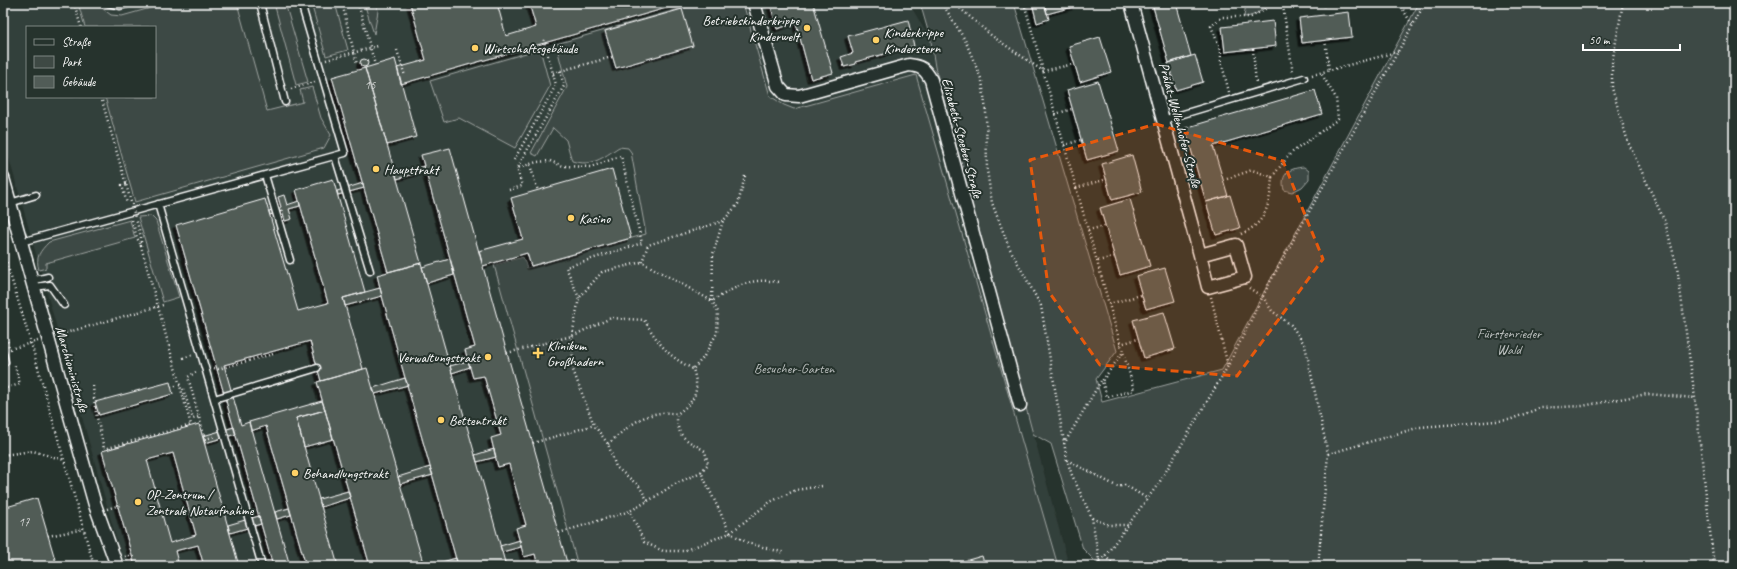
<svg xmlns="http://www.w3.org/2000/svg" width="1737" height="569" font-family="Caveat,sans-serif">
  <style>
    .built { fill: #333f3a; fill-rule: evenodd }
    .green { fill: #3e4944; stroke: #9ea4a2 }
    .building { fill: #515c57; stroke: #fff; fill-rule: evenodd; filter: url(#shadow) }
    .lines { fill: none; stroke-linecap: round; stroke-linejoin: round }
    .service-casing { stroke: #fff; stroke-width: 9 }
    .minor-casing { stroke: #fff; stroke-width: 15 }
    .path { stroke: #fff; stroke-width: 2.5; stroke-dasharray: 1 3; stroke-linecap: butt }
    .service { stroke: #26332d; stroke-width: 6 }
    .minor { stroke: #26332d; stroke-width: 12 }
    .path-bridge { stroke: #fff; stroke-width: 2.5; stroke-dasharray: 1 3; stroke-linecap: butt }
    .marked { fill: #e8590c; fill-opacity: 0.2; stroke: #e8590c; stroke-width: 3; stroke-dasharray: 8 5; stroke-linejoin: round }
    .poi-dot { fill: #ffd166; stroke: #26332d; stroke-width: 1.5 }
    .labels { text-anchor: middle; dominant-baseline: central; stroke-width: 4; stroke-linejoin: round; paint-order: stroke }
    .number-label { font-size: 12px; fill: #d4d6d5 }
    .poi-label { font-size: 14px; fill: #fff; stroke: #26332d; text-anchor: start }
    .street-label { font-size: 14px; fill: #fff; stroke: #26332d }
    .park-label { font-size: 14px; fill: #bbbfbe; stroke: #26332d }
  </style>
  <defs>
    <filter id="shadow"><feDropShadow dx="-3.5" dy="3.5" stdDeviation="0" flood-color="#0009"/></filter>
  </defs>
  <rect width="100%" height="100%" fill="#26332d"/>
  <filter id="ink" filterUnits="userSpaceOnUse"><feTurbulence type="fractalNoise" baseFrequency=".025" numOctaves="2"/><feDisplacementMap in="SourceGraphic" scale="8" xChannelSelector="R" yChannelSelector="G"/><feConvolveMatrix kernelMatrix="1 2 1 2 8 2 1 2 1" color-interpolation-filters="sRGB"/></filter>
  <g filter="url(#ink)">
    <path class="built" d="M3 3H909L931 41 934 64 1069 566H124L3 137ZM27 27H155V97H27Z"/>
    <path class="green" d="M78 3H100L103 9 111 15 122 16 168 3H237L267 111 303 102 300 90 312 87 321 118 331 135 324 148 135 202 105 97H155V27H85Z
      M274 3H285L308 82 296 85Z
      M311 3H335L348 50 326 56Z
      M364 3H376L378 11 374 34Z
      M701 3H743L770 96 784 105 794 109 916 75 1058 566H578L494 265 523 257 527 268 646 234 631 152 628 148 619 147C602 158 593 167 572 161L566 140 553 128 537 156 531 153 567 87 556 44Z
      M920 3H1014L1117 351 1096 379 1102 402 1222 370 1419 3H1734V566H1097L1096 562 1083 549 1051 444 1033 434 935 67 931 41Z
      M1246 3H1269C1264 10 1253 17 1244 17Z
      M540 49 550 86 515 148 459 118 444 122 430 81Z
      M1304 167 1309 171V179L1302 187 1292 192 1284 190C1280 174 1289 168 1304 167Z
      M151 216 156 221 179 297 163 302 138 217Z
      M130 220 135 238 46 263V268L39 270C35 257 40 251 49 242Z"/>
    <path class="building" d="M410 3H497L506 36 536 27 529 3H684L401 84 397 68 426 60Z
      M770 3H813L833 73 811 79 796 23 777 29Z
      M1032 3H1044L1049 19 1037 23Z
      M1044 3H1075L1076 6 1047 14Z
      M1152 3H1176L1191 56 1169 63Z
      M682 9 693 46 616 68 605 31Z
      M1349 12 1352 37 1302 43 1299 18Z
      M908 20 914 46 855 62 856 64 844 67 841 57 853 53 848 36Z
      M1273 21 1276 46 1225 52 1222 27Z
      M1100 37 1111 72 1080 82 1069 46Z
      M1195 55 1203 82 1176 90 1168 63Z
      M395 59 416 137 387 145 365 68Z
      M360 63a4 4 0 1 1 8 0a4 4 0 1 1-8 0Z
      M365 68 421 263 388 272 332 77Z
      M1098 81 1119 151 1087 160 1067 90Z
      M1315 90 1322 114 1213 146 1228 196 1206 202 1185 128Z
      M450 148 507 353 568 566H538L535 554 524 557 516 528 526 525 509 464 498 467 491 438 501 435 484 376 473 378 465 350 475 347 421 155Z
      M1132 155 1142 192 1112 200 1102 164Z
      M424 166 425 171 397 179 396 174Z
      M612 169 631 238 531 266 527 253 483 266 479 251 523 239 511 198Z
      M333 179 365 292 343 298 363 369 321 381 310 341 224 365 241 425 249 422 290 566H273L176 225 265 199 298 311 328 303 296 190Z
      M363 183 364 188 338 195 337 191Z
      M284 195 287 205 299 201 300 206 289 209 292 219 285 221 282 211 270 215 269 211 281 207 278 197Z
      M1230 195 1240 228 1216 235 1206 202Z
      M1130 199 1150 266 1120 275 1100 208Z
      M450 259 454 275 427 283 422 267Z
      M421 263 477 462 506 566H458L382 296 377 275Z
      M1165 268 1175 301 1146 309 1136 276Z
      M380 288 382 296 345 306 343 298Z
      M1164 312 1175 349 1144 358 1133 320Z
      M468 361 470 367 452 373 450 366Z
      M367 368 400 484 424 566H370L325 410 317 382Z
      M405 378 408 385 375 394 373 388Z
      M170 382 173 394 99 415 95 402Z
      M322 401 325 410 296 418 338 566H306L266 426 251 431 249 422Z
      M325 410 333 439 304 447 296 418Z
      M199 424 239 566H204L198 545 175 551 179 566H135L102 451ZM173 453 196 535 170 543 147 460Z
      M234 427 236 434 205 443 203 436Z
      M494 449 496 457 477 462 475 455Z
      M430 467 433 475 400 484 398 477Z
      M348 491 350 498 321 507 319 499Z
      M37 498 57 566H3V508Z
      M289 508 291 515 277 519 275 512Z
      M259 516 261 524 230 533 228 525Z
      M520 540 521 547 502 552 500 546Z
      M982 556 985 566H947Z
      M456 558 458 565 454 566H428Z"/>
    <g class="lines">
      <defs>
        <path id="service" d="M108 3 120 6 131 3
          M260 3 285 102
          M1163 120 1304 78
          M335 156 370 271
          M265 175 290 260
          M10 203 36 195
          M158 204 262 566
          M21 242 345 153 301 3
          M31 281 48 277
          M34 287 50 285 64 305
          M3 353 5 362
          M214 399 317 368
          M772 564 773 566"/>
        <path id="minor" d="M754 3 778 86 786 95 799 96 909 65C921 66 925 69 931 80L1020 405
          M1131 3 1200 255
          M3 178 95 505 117 566
          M1236 245 1245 277 1208 287 1200 255Z"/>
      </defs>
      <use href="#service" class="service-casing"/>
      <use href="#minor" class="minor-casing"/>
      <path class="path" d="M74 3 81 27
        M342 3 357 65
        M358 3 375 65
        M942 3 965 40 982 81 986 111 987 170 992 203 1009 247 1041 306 1067 460 1072 475 1092 518 1100 566
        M954 3 992 36 1043 71 1074 64
        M1024 3 1109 304C1117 333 1126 361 1134 390L1107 397 1102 381 1123 352
        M1277 3 1283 6 1295 3
        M1312 3 1325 6 1332 3
        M1399 3 1413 26
        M1623 3 1612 63V88L1628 142 1665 222 1677 267 1695 398 1714 566
        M1283 6 1293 73
        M1325 40 1329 70
        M1253 49 1256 84
        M397 50 405 76
        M326 60 378 46
        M560 71 564 86 517 168 537 162 550 161 563 166 591 167 621 156 642 243 566 267 579 298
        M553 73 612 57
        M1312 75 1400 51
        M291 89 315 82
        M1229 92 1221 61V51L1211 26 1222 17H1251L1267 8 1271 3
        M101 97 131 202
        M1055 114 1072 109
        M1064 145 1081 140
        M514 160 556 85 543 37
        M530 165 538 191
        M745 176 738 204 723 221 713 254 712 301 718 312 717 333 703 358 693 369C700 392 696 400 677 414 676 438 687 440 705 451L708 464 701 472 730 533 748 543 785 553
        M1272 177 1290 154 1338 119 1336 98 1321 73
        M1227 179 1252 170 1272 177C1270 203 1267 223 1241 234
        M126 184 122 185 127 204
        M1193 184 1200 181
        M1076 188 1107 179
        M509 190 522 186 517 168
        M132 220 137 238 141 245
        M1088 230 1105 226
        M3 251 31 343 94 566
        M1098 261 1114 257
        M642 262 648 245 723 221
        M778 282C748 277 737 287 712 301L642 262 602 272 579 298 572 336 573 370 594 425 608 444 616 467 639 486 648 501 630 511 644 542 663 551H683L730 533 770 502 796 490 822 486
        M1249 288 1263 297 1272 311 1291 325 1305 345 1328 454 1318 566
        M1211 297 1228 366
        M1109 304 1141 295
        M3 326 9 347
        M58 335 163 305
        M1120 344 1138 339
        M10 349 38 341
        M507 353 572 336 611 318 644 320C660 345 666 355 693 369
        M183 358 192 355
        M214 368 218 369 273 354
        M196 372 188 377 205 439
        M93 386 95 408
        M171 387 180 385
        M3 389 20 384 14 363
        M183 389 193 419 199 417
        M96 408H95L104 449
        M205 439 216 436
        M533 443 594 425
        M608 444C629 426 647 408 677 414
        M1064 444 1101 381
        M104 449 191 425 141 246V237L136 219
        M1328 454 1420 427 1509 420 1540 408 1582 406 1647 394 1695 398
        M3 455 33 451 64 460
        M1067 460 1118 487 1125 485 1148 499
        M648 501 675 484 701 472
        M107 509 120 505
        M1092 518 1109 525H1128
        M559 533 630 511
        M48 536 84 529
        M1105 556 1115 566
        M125 557 129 556 135 558
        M1099 560 1105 556 1159 483 1228 366 1270 282 1425 3
        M94 566 103 563"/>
      <use href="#service" class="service"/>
      <use href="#minor" class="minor"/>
      <path class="path-bridge" d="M132 204 135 218"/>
    </g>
  </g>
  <path class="marked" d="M1156 124 1283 161 1323 259 1237 376 1100 365 1049 292 1030 160Z"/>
  <g class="poi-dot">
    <circle cx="807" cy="28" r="4"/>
    <circle cx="876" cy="40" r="4"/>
    <circle cx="475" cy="48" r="4"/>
    <circle cx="376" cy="169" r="4"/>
    <circle cx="571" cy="218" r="4"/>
    <path d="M536 347h4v4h4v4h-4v4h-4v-4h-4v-4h4z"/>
    <circle cx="488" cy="357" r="4"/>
    <circle cx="441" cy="420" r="4"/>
    <circle cx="295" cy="473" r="4"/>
    <circle cx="138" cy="502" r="4"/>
  </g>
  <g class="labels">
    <g class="number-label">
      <text x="370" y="85">15</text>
      <text x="24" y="522">17</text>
    </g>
    <g class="poi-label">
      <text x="799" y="20" text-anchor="end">Betriebskinderkrippe<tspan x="799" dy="16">Kinderwelt</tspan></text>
      <text x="884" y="32">Kinderkrippe<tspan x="884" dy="16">Kinderstern</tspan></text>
      <text x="483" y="48">Wirtschaftsgebäude</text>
      <text x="384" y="169">Haupttrakt</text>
      <text x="579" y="218">Kasino</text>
      <text x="547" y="345">Klinikum<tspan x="547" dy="16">Großhadern</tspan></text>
      <text x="480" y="357" text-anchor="end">Verwaltungstrakt</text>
      <text x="449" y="420">Bettentrakt</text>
      <text x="303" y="473">Behandlungstrakt</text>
      <text x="146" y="494">OP-Zentrum /<tspan x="146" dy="16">Zentrale Notaufnahme</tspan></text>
    </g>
    <g class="street-label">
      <text transform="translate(1180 125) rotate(75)">Prälat-Wellenhofer-Straße</text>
      <text transform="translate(962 138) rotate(75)">Elisabeth-Stoeber-Straße</text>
      <text transform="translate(72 369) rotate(74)">Marchioninistraße</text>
    </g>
    <g class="park-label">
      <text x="1509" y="333">Fürstenrieder<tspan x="1509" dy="16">Wald</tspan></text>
      <text x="794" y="368">Besucher-Garten</text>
    </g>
  </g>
  <rect width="1737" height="569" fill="none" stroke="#26332d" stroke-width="16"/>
  <rect x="8" y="8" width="1721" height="553" fill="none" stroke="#fff" stroke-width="1.5" filter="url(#ink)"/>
  <rect x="26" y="26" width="130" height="72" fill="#26332d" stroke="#7d8581"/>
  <rect x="34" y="39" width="20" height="6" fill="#26332d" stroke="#7d8581"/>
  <text x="62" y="46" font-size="12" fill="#ffffff">Straße</text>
  <rect x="34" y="56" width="20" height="12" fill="#3e4944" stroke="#7d8581"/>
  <text x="62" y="66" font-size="12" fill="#ffffff">Park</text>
  <rect x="34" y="76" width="20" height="12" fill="#515c57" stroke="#7d8581"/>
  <text x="62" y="86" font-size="12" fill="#ffffff">Gebäude</text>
  <path d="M1583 44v6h97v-6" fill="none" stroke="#ffffff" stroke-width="2"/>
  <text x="1589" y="44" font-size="12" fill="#ffffff" stroke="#26332d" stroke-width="3" paint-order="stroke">50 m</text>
</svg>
